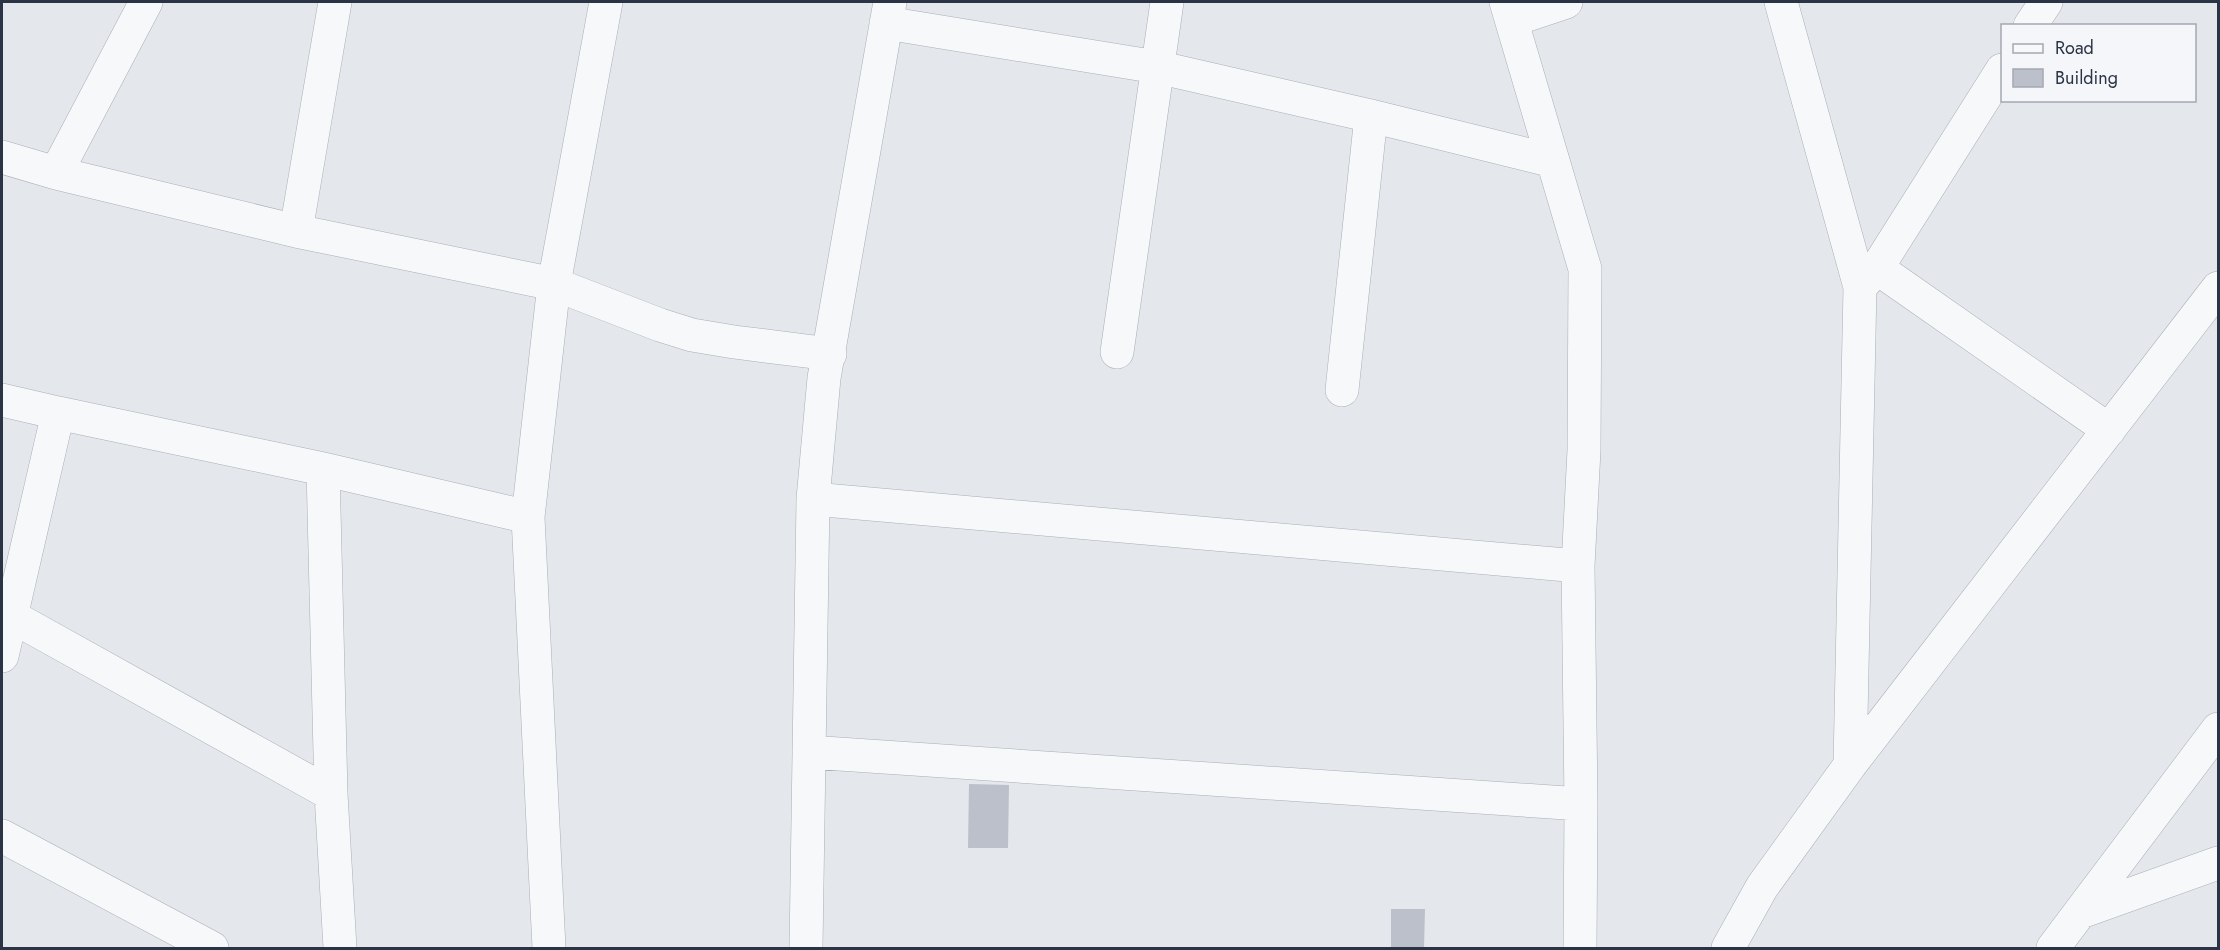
<svg xmlns="http://www.w3.org/2000/svg" width="2220" height="950" font-family="Jost,sans-serif">
  <style>
    .building { fill: #bbc0ca }
    .lines { fill: none; stroke-linecap: round; stroke-linejoin: round }
    .minor-casing { stroke: #a9aeb7; stroke-width: 34 }
    .minor { stroke: #f7f8fa; stroke-width: 33 }
  </style>
  <rect width="100%" height="100%" fill="#e4e7ec"/>
  <path class="building" d="M969 784 1009 785 1008 848H968Z
    M1391 909H1425L1424 948H1391Z"/>
  <g class="lines">
    <defs>
      <path id="minor" d="M146 2 56 173 296 231 554 284 660 325 692 335 734 342 830 354
        M1506 2 1585 269 1584 450 1578 566 1581 804 1580 948
        M1781 2 1860 287 1850 765
        M1512 20 1566 2
        M886 23 1157 67 1371 116 1553 161
        M2030 26 2046 2
        M2 157 56 173
        M296 231 335 2
        M1877 268 2109 430
        M1863 284 1877 268 2002 70
        M1117 352 1167 2
        M1342 390 1371 116
        M2 400 58 413
        M323 469 331 794 340 948
        M813 499 1578 566
        M11 616 331 794
        M2 656 58 413 323 469 528 517
        M809 752 1581 804
        M2 836 212 948
        M2081 912 2218 863
        M549 948 528 517 554 284 606 2
        M806 948 813 499 824 378 890 2
        M1728 948 1762 887 1850 765 2218 288
        M2053 948 2218 729"/>
    </defs>
    <use href="#minor" class="minor-casing"/>
    <use href="#minor" class="minor"/>
  </g>
  <rect width="2220" height="950" fill="none" stroke="#2b3445" stroke-width="6"/>
  <rect x="2001" y="24" width="195" height="78" fill="#f4f6f9" stroke="#a4a8b1" stroke-width="1.5"/>
  <rect x="2013" y="44" width="30" height="9" fill="#f7f8fa" stroke="#a4a8b1" stroke-width="1.5"/>
  <text x="2055" y="54" font-size="18" fill="#2b3445">Road</text>
  <rect x="2013" y="69" width="30" height="18" fill="#bbc0ca" stroke="#a4a8b1" stroke-width="1.5"/>
  <text x="2055" y="84" font-size="18" fill="#2b3445">Building</text>
</svg>
